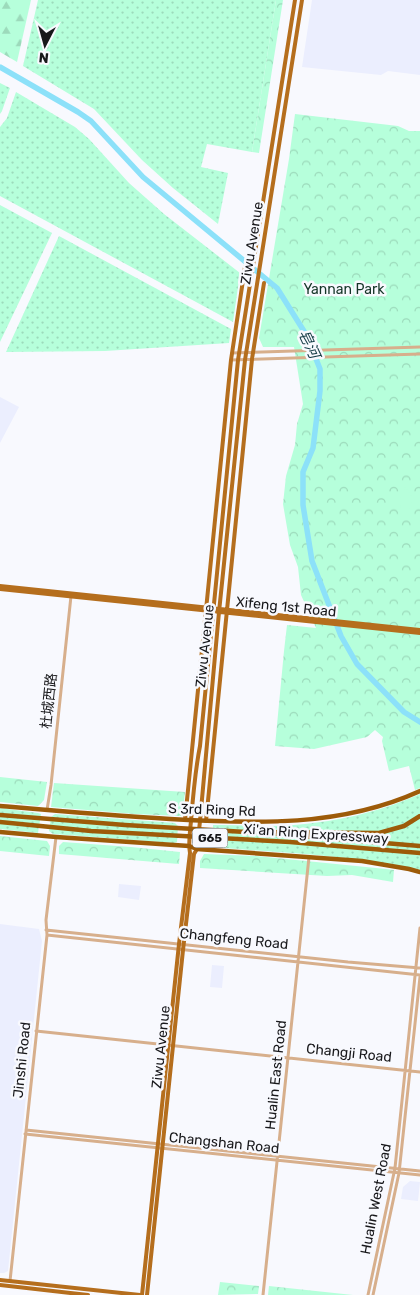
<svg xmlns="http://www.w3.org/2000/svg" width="420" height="1295" font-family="Rubik,'Noto Sans SC',sans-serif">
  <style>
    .built { fill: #ebeefe }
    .grass { fill: url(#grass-dots) }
    .forest { fill: url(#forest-firs) }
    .park { fill: url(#park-crowns) }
    .garden { fill: #b6ffdb }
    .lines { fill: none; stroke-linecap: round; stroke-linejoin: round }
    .river { stroke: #8ce1f9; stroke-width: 5.5 }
    .minor { stroke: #d7af8c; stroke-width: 3 }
    .major { stroke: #b56e1d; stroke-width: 4 }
    .highway { stroke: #9d5b09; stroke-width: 4.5 }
    .highway-bridge { stroke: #9d5b09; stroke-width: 4.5 }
    .labels { text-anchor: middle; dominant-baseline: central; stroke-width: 5; stroke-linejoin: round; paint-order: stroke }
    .shield { fill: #f8f9fe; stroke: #5b5c5f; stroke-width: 1 }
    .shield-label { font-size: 12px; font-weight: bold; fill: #18181b }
    .street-label { font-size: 14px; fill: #18181b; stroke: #f8f9fe }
    .park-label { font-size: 14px; fill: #143527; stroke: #f8f9fe }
    .water-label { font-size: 15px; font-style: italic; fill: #133b45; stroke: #f8f9fe }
  </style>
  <defs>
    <pattern id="grass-dots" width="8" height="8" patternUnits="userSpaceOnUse" patternTransform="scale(1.25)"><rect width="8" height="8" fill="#b6ffdb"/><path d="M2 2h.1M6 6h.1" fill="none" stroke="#9cdabb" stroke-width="1.8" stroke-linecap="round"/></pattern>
    <pattern id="forest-firs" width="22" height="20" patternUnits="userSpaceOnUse" patternTransform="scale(1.25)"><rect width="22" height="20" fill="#b6ffdb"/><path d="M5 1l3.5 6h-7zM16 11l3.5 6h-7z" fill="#9cdabb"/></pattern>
    <pattern id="park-crowns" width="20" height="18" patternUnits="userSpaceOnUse" patternTransform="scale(1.25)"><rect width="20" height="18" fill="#b6ffdb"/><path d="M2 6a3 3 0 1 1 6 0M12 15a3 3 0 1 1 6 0" fill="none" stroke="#9cdabb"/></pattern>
  </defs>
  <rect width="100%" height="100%" fill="#f8f9fe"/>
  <path class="built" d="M312 0H420V75L388 71 381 75 302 67Z
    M0 397 19 407 0 443Z
    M119 884 141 886 139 900 118 897Z
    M0 924 39 929 42 941 8 1271 4 1273H0Z
    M212 965 224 966 222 988 210 987Z
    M410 1181 420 1182 418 1201 401 1199 403 1187Z"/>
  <path class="grass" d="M38 0H276L252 152 207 144 201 167 228 173 218 224 173 188 142 160 94 109 23 66Z
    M0 83 10 88 2 111 0 114Z
    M16 92 75 127 89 139 129 183 164 214 240 273 233 322 0 196V127L7 118Z
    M0 205 52 233 0 342Z
    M59 236 231 329 229 343 105 351 6 352Z
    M420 794V870C351 855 281 853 212 847L213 825C232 825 251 826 271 826 322 825 373 815 420 794Z
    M0 808 38 813 41 814 38 833 0 829Z
    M55 814 175 823 178 826 177 842 174 843 53 834 49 831 51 817Z"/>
  <path class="forest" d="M0 0H31L17 62 0 52Z"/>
  <path class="park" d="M276 0H283L259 153 252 152Z
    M295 114 398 126 409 131H420V788L415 790 409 766 389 771 382 741 383 737 375 730 367 737 314 749 275 746 284 651 287 625 316 628 301 595 298 567 290 545 283 504 286 476 295 445 297 424 303 404 294 347H263L259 338 289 159Z
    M0 777 47 782 44 800 38 806 0 802Z
    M54 783 185 792 183 809 181 816 135 814 51 807Z
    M0 836 47 841 50 846 49 856 0 851Z
    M63 842 131 847 180 852 179 864 59 854V846Z
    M204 854 256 856 386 869 394 870 393 882 352 875 327 876 200 868V861Z
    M220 1282 259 1286 258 1294 218 1295Z
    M269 1286 353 1295H268Z"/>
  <path class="garden" d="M405 487 413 498 409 509 405 511 401 509 400 500Z"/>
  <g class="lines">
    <path class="river" d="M0 67 78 112 91 121 143 177 277 288 307 336 320 369V391L313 448 303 472V505L312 561 341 636 357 664 404 712 420 722"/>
    <path class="minor" d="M232 353 420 347
      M231 360 420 354
      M47 810 51 785 71 596
      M46 930 348 962 420 968
      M47 935 420 975
      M36 1031 420 1072
      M26 1130 420 1171
      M25 1134 420 1175
      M10 1281 47 935 46 920 56 837
      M263 1295 309 857
      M368 1295 395 1168 420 928
      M373 1295 399 1173 420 977"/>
    <path class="major" d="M0 586 420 630
      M0 589 420 633
      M185 820 231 360 245 267
      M206 821 252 359 264 283
      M0 1280 140 1295
      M0 1285 88 1295
      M142 1295 179 944 190 853C188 843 190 832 191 821 193 796 195 771 200 746L238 360 295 0
      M147 1295 183 950 194 854 197 849 200 821 219 612 245 360 302 0"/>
    <path class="highway" d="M0 806C57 811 113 816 170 819 255 824 341 827 420 791
      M0 832 56 837 189 846 197 849 362 861 409 869 420 872
      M246 832 379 833 404 826 420 816
      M277 834 420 846"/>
    <path class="highway-bridge" d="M0 815 125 825 246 832
      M0 822 91 831 290 842 420 853"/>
  </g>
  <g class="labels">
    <rect class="shield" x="192.5" y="828.5" width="35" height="19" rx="4"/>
    <g class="shield-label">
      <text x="210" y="838">G65</text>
    </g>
    <g class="street-label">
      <text transform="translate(252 243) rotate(-81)">Ziwu Avenue</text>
      <text transform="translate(286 607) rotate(6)">Xifeng 1st Road</text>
      <text transform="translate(205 646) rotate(-84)">Ziwu Avenue</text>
      <text transform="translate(49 701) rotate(-84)">杜城西路</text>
      <text transform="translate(212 810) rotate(2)">S 3rd Ring Rd</text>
      <text transform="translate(316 834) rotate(4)">Xi'an Ring Expressway</text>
      <text transform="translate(234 939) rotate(6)">Changfeng Road</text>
      <text transform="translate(161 1047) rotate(-84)">Ziwu Avenue</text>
      <text transform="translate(349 1053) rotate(6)">Changji Road</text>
      <text transform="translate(22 1060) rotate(-84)">Jinshi Road</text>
      <text transform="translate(276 1075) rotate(-84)">Hualin East Road</text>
      <text transform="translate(224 1143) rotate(6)">Changshan Road</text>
      <text transform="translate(376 1199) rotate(-79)">Hualin West Road</text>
    </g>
    <g class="park-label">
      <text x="344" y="289">Yannan Park</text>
    </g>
    <g class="water-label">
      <text transform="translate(309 344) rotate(65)">皂河</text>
    </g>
  </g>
  <g transform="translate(45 45) rotate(186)" stroke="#f8f9fe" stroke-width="4" paint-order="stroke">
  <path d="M0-4L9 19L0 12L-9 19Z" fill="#18181b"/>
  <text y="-8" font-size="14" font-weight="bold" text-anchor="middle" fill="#18181b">N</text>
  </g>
</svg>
